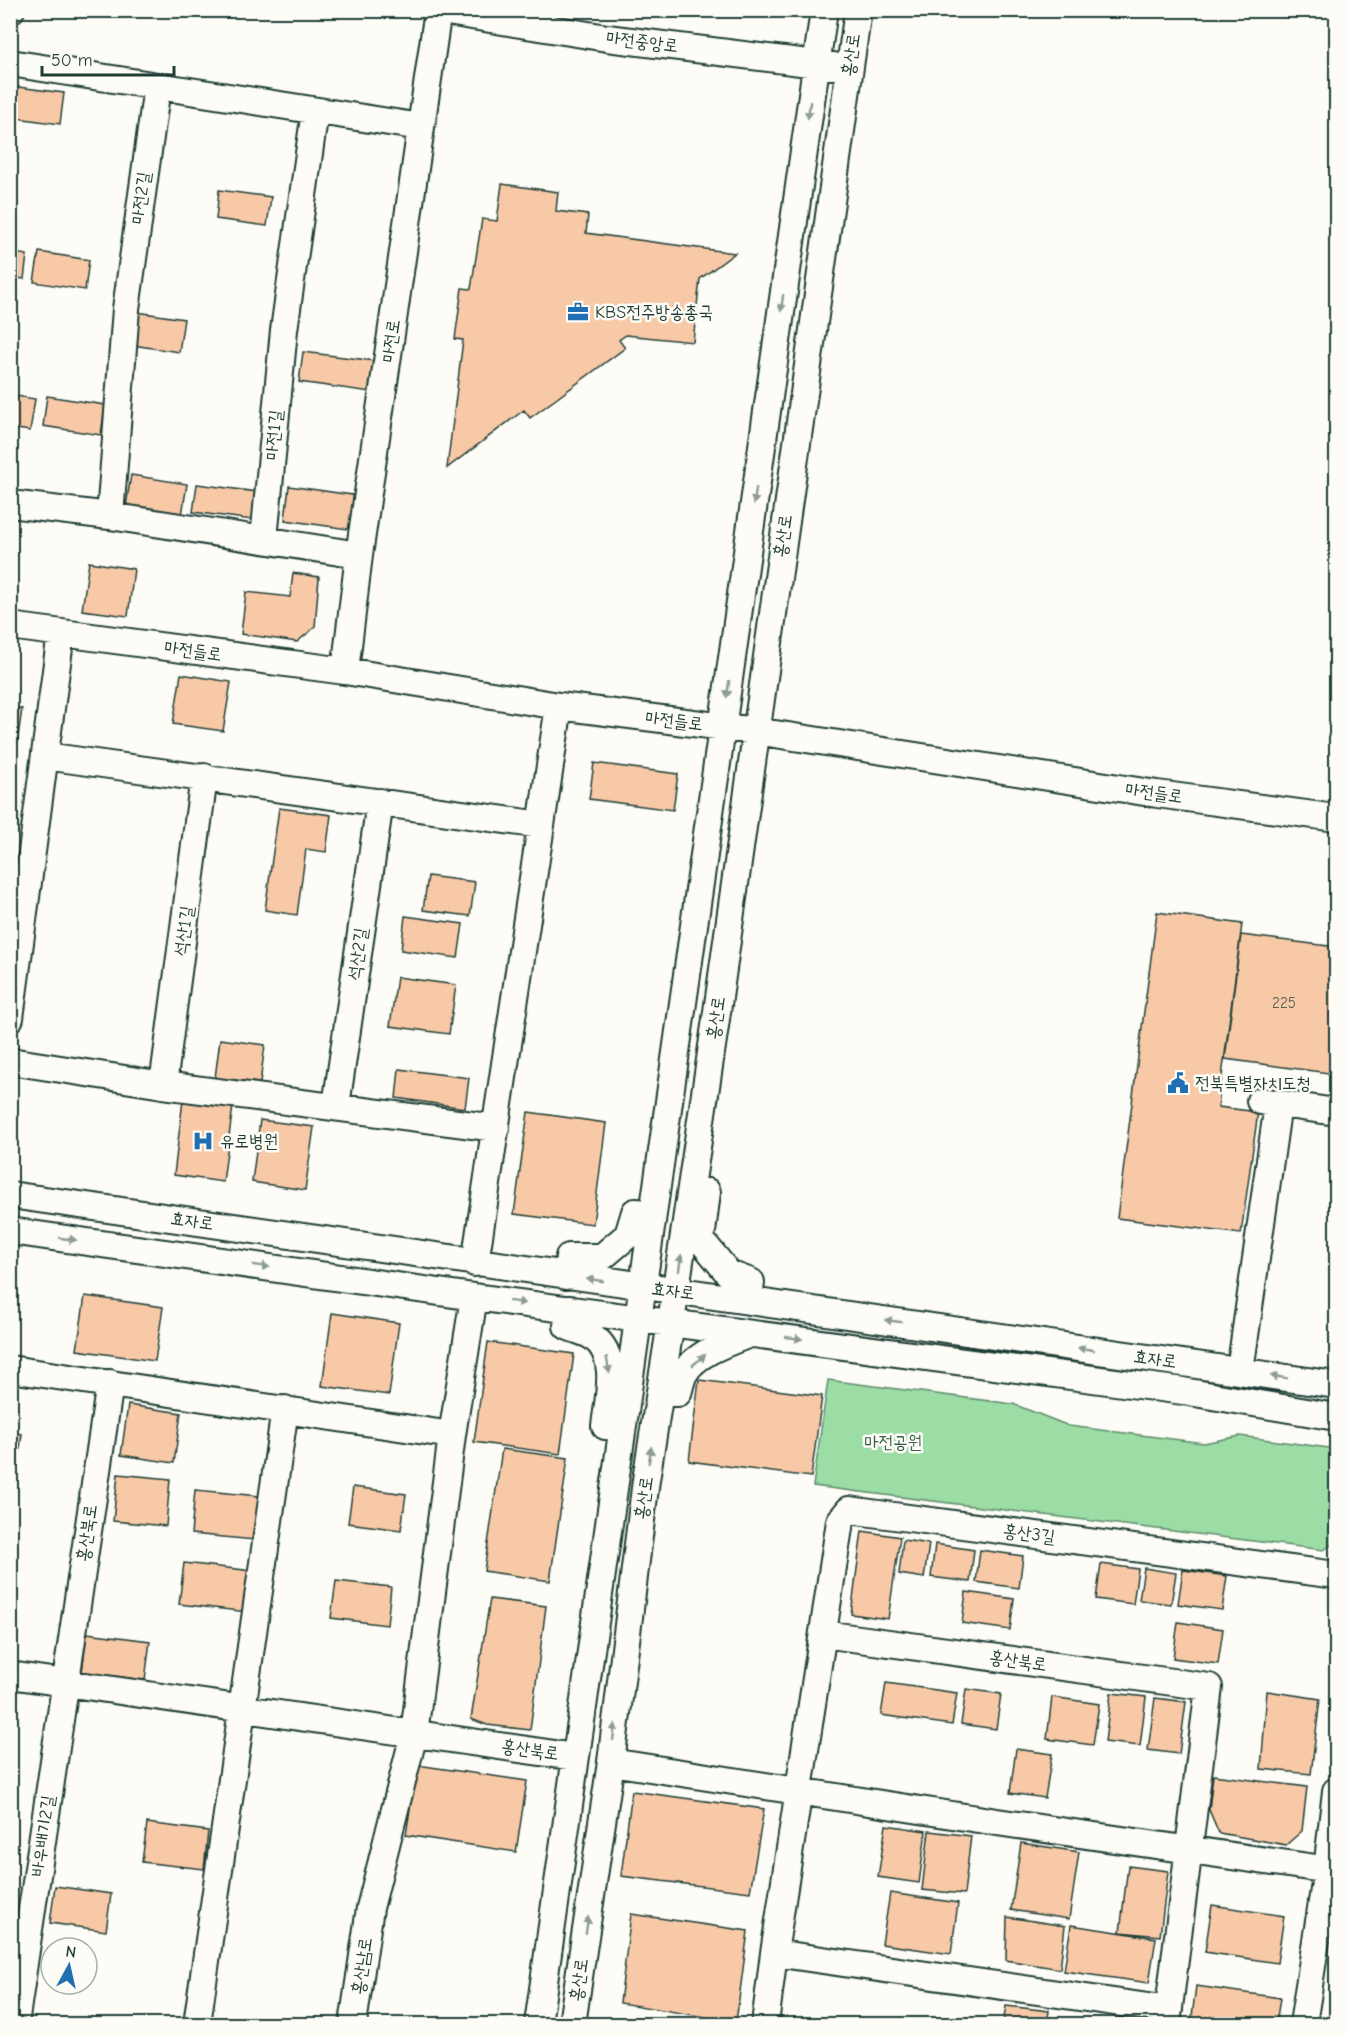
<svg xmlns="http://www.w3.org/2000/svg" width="1347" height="2035" font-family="'Comic Neue','Poor Story',sans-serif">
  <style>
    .green { fill: #9cdca5; stroke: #5e8c6c; stroke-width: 1.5 }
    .building { fill: #f8c9a7; stroke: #1f3d34; stroke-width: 1.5 }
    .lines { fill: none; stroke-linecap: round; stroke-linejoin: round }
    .minor-casing { stroke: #1f3d34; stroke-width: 30 }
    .minor { stroke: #fdfcf7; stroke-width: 26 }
    .oneway { fill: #8e9c96 }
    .labels { text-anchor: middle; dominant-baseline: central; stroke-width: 5; stroke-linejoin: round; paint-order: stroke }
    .number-label { font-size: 15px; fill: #556051 }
    .street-label { font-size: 18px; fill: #1f3d34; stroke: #fdfcf7 }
    .poi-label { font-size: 18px; fill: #1f3d34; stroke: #fdfcf7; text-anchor: start }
    .park-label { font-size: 18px; fill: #385d4b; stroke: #fdfcf7 }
  </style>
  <rect width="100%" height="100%" fill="#fdfcf7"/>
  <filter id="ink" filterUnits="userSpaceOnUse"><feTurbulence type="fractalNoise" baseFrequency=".0167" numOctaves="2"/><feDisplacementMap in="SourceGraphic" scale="12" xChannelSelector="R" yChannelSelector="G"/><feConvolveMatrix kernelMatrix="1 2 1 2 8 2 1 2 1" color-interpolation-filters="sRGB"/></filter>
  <g filter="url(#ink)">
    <path class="green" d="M828 1380 1013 1404 1069 1426 1204 1443 1240 1436 1336 1449V1541L1324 1550 813 1486Z"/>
    <path class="building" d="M10 86 64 93 60 124 10 117Z
      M502 184 558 192 556 211 588 215 586 233 735 253 700 279 693 342 626 335 619 340 625 348 530 418 524 410 447 468 463 340 455 339 462 288 471 289 482 219 497 221Z
      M219 190 271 197 267 226 216 219Z
      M10 252 27 255 24 279 10 277Z
      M39 252 89 260 85 290 34 282Z
      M130 311 184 319 179 352 126 344Z
      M303 352 375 361 371 392 299 382Z
      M10 395 35 399 30 431 10 428Z
      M47 396 105 405 101 435 43 426Z
      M131 475 187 484 182 515 126 506Z
      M197 484 257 492 253 520 193 512Z
      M289 486 359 496 355 530 285 520Z
      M89 562 134 569 128 616 82 610Z
      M293 573 319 577 315 627 297 642 241 634 246 592 290 597Z
      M181 674 231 682 223 731 173 724Z
      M10 708 22 709 16 751 10 750Z
      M594 763 678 774 673 810 589 799Z
      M279 808 331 815 326 852 306 849 297 915 265 910Z
      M428 876 475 882 470 916 423 910Z
      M1157 912 1242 924 1218 1107 1258 1112 1241 1234 1117 1218Z
      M405 916 463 924 458 958 401 950Z
      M1241 935 1336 947V1074L1225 1059Z
      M397 977 456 985 449 1034 390 1026Z
      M220 1039 265 1045 260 1083 215 1078Z
      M399 1069 469 1078 465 1108 396 1098Z
      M183 1100 233 1106 223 1182 174 1175Z
      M528 1112 606 1123 593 1224 514 1214Z
      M260 1120 314 1127 305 1190 252 1182Z
      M85 1296 163 1307 155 1361 77 1350Z
      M332 1313 399 1323 389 1395 322 1386Z
      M488 1342 574 1354 560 1454 474 1442Z
      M699 1380 822 1396 811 1477 689 1461Z
      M128 1405 181 1413 174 1463 121 1455Z
      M10 1432 22 1434 16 1477 10 1476Z
      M502 1449 568 1458 550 1581 484 1571Z
      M118 1474 170 1479 166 1526 113 1521Z
      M353 1487 406 1494 401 1530 348 1523Z
      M195 1490 259 1496 255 1540 191 1534Z
      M862 1531 900 1537 888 1619 851 1614Z
      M903 1540 929 1544 924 1578 899 1574Z
      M935 1544 974 1550 970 1582 931 1577Z
      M980 1550 1023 1556 1019 1588 976 1582Z
      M184 1563 253 1571 248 1612 179 1604Z
      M1101 1564 1138 1569 1133 1604 1096 1599Z
      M1144 1568 1176 1573 1171 1604 1139 1600Z
      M1183 1570 1227 1576 1222 1610 1178 1604Z
      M336 1581 391 1587 387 1625 331 1618Z
      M966 1592 1014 1599 1010 1630 962 1623Z
      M490 1599 546 1606 530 1730 487 1725 471 1719Z
      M1178 1622 1223 1629 1218 1664 1173 1658Z
      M87 1633 150 1641 145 1680 82 1672Z
      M886 1683 957 1693 952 1725 881 1715Z
      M966 1689 1001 1694 996 1729 961 1724Z
      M1267 1691 1320 1699 1311 1774 1261 1769Z
      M1111 1693 1146 1697 1140 1746 1105 1742Z
      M1052 1697 1099 1704 1093 1745 1047 1739Z
      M1155 1698 1186 1702 1179 1754 1148 1750Z
      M1016 1749 1052 1754 1045 1798 1010 1793Z
      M417 1765 527 1781 516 1852 406 1835Z
      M1213 1775 1307 1787 1302 1831 1286 1845 1219 1833 1209 1810Z
      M632 1791 764 1809 750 1892 621 1876Z
      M147 1823 208 1831 204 1869 142 1862Z
      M886 1825 926 1831 919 1883 878 1877Z
      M929 1831 971 1836 964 1894 922 1890Z
      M1021 1843 1079 1852 1069 1919 1011 1910Z
      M1128 1866 1168 1871 1160 1936 1120 1932Z
      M55 1886 111 1894 106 1931 50 1923Z
      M890 1893 958 1903 951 1954 882 1944Z
      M1212 1905 1284 1916 1277 1963 1205 1952Z
      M631 1914 748 1931 736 2022 620 2003Z
      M1007 1917 1065 1926 1060 1969 1006 1960Z
      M1071 1925 1156 1938 1149 1983 1064 1971Z
      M1196 1986 1280 1998 1276 2024H1191Z
      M1006 2006 1049 2011 1047 2024H1003Z"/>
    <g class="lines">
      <defs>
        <path id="minor" d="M435 10 607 38 833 66
          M10 11 11 10
          M10 63 421 127
          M10 504 110 516 359 555
          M110 516 126 309 157 87
          M264 539 284 330 315 111
          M10 626 345 671 559 706 756 731 1157 794 1336 818
          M345 671 359 555 438 10
          M45 756 541 825
          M10 1018 61 633
          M10 1061 163 1085 496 1128
          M163 1085 204 777
          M1260 1101 1336 1112
          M336 1106 380 802
          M707 1192 701 1240 729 1274 751 1282 749 1301
          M10 1195 1336 1385
          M10 1231 474 1297 1183 1391 1336 1417
          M475 1263 559 706
          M566 1276 569 1257H602L628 1235 635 1212 653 1213
          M569 1309 567 1326C575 1330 586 1332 593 1337 620 1356 608 1399 605 1426L622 1427
          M10 1369 452 1435
          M1240 1371 1278 1104
          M660 1392 678 1393C680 1387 681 1380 684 1374 695 1353 729 1342 750 1334
          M823 1634 1209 1687 1167 2024
          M10 1675 575 1757
          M611 1762 997 1822 1336 1871
          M774 1953 1169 2010
          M15 2024 110 1383
          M197 2024 285 1409
          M353 2024 370 1908 414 1734 452 1435 474 1297
          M538 2024 824 10
          M572 2024 611 1762 646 1480 671 1322 715 1026 858 10
          M765 2024 774 1953 840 1521 849 1510 1336 1575
          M1303 2024 1327 1870 1336 1791"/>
      </defs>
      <use href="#minor" class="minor-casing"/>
      <use href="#minor" class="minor"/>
    </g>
    <defs><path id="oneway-solid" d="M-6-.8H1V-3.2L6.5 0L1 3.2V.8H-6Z" transform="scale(1.5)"/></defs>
    <g class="oneway">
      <use href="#oneway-solid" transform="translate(809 110) rotate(98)"/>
      <use href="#oneway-solid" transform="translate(782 303) rotate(98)"/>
      <use href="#oneway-solid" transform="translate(755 496) rotate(98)"/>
      <use href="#oneway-solid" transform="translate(728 689) rotate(98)"/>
      <use href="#oneway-solid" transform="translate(68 1239) rotate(8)"/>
      <use href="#oneway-solid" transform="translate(680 1263) rotate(-82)"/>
      <use href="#oneway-solid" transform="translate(261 1266) rotate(8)"/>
      <use href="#oneway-solid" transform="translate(595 1280) rotate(-172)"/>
      <use href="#oneway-solid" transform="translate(517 1302) rotate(7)"/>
      <use href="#oneway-solid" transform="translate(893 1321) rotate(-172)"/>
      <use href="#oneway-solid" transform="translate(794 1338) rotate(8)"/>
      <use href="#oneway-solid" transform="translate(1086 1349) rotate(-172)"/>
      <use href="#oneway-solid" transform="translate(699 1360) rotate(-40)"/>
      <use href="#oneway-solid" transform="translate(608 1365) rotate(80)"/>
      <use href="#oneway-solid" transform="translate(1279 1377) rotate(-171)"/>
      <use href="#oneway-solid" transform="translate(650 1455) rotate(-81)"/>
      <use href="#oneway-solid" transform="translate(614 1732) rotate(-83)"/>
      <use href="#oneway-solid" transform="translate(587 1925) rotate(-82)"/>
    </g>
  </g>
  <defs>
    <symbol id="office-bare" viewBox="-9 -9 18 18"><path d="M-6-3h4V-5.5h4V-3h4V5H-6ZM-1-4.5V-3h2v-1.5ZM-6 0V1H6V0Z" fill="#1f6fb2" stroke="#fdfcf7" stroke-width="2.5" paint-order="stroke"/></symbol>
    <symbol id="civic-bare" viewBox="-9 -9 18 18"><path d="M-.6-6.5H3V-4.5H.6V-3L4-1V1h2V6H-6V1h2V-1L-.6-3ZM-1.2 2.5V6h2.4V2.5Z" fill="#1f6fb2" stroke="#fdfcf7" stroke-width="2.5" paint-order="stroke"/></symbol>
    <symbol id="hospital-bare" viewBox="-9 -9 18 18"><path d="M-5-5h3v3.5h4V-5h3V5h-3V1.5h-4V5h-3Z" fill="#1f6fb2" stroke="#fdfcf7" stroke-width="2.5" paint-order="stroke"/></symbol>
  </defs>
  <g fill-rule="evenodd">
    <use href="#office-bare" x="563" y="297" width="30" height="30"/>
    <use href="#civic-bare" x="1163" y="1068" width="30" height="30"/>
    <use href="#hospital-bare" x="188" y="1126" width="30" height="30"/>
  </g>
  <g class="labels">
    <g class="number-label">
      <text x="1284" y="1003">225</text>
    </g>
    <g class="street-label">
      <text transform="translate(642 42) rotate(7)">마전중앙로</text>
      <text transform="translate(851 55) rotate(-82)">홍산로</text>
      <text transform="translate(141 198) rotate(-82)">마전2길</text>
      <text transform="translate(391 341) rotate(-82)">마전로</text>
      <text transform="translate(274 435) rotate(-85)">마전1길</text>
      <text transform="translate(783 536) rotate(-82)">홍산로</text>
      <text transform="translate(193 651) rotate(8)">마전들로</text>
      <text transform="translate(674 721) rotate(7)">마전들로</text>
      <text transform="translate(1154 793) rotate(8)">마전들로</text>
      <text transform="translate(184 931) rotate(-82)">석산1길</text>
      <text transform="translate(358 954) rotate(-82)">석산2길</text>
      <text transform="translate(716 1018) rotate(-82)">홍산로</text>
      <text transform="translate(192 1221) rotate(8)">효자로</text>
      <text transform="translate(673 1291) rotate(7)">효자로</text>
      <text transform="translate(1155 1359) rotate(8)">효자로</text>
      <text transform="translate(644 1498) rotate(-82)">홍산로</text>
      <text transform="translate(87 1533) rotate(-82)">홍산북로</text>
      <text transform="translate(1029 1534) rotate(7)">홍산3길</text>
      <text transform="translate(1018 1661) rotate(8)">홍산북로</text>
      <text transform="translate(530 1750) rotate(8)">홍산북로</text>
      <text transform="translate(43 1836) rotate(-82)">바우배기2길</text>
      <text transform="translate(362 1966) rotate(-82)">홍산남로</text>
      <text transform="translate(579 1980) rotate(-82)">홍산로</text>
    </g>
    <g class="poi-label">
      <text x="595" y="312">KBS전주방송총국</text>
      <text x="1195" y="1083">전북특별자치도청</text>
      <text x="220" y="1141">유로병원</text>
    </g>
    <g class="park-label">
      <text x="893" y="1442">마전공원</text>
    </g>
  </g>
  <rect width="1347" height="2035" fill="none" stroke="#fdfcf7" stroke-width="36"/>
  <rect x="18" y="18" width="1311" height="1999" fill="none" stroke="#1f3d34" stroke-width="2" filter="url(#ink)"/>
  <g transform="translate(69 1966) rotate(8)"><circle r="28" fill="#fdfcf7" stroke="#a4b0a9" stroke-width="1.5"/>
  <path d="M0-4.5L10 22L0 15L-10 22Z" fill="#1f6fb2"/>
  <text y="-9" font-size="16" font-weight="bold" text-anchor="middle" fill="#1f3d34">N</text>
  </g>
  <path d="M42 66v9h132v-9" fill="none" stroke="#1f3d34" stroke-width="3"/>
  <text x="51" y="66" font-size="18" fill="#1f3d34" stroke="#fdfcf7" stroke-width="4.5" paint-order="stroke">50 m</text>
</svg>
